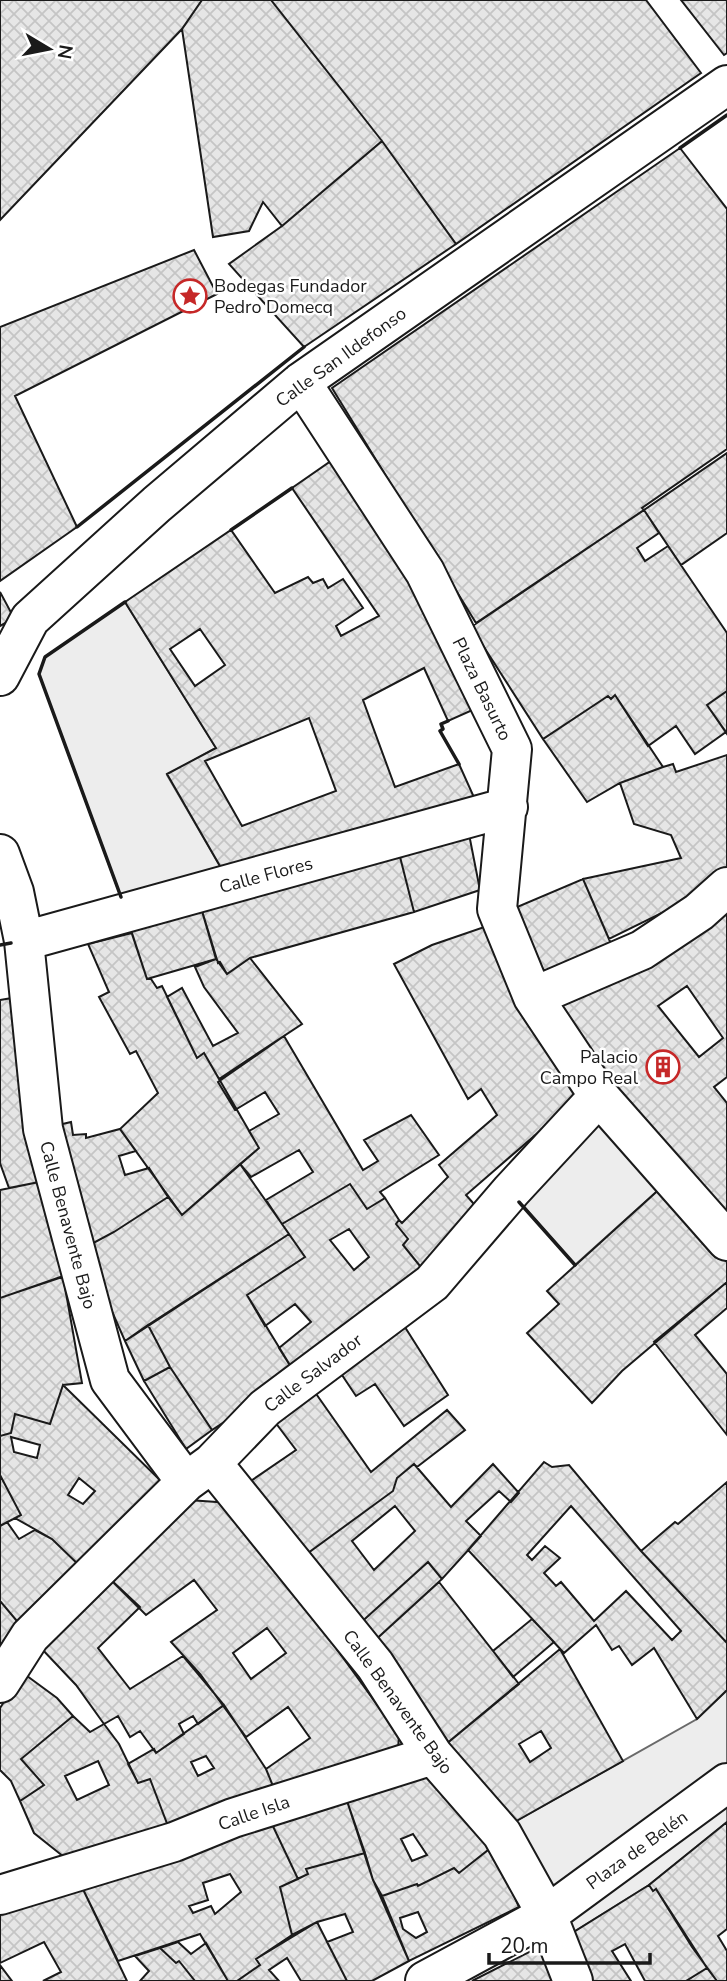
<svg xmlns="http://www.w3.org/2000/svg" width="727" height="1981" font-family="'Nunito Sans',sans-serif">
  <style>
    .parking { fill: #ededed; stroke: #6a6a6a; stroke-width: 2 }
    .building { fill: url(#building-cross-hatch); stroke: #1a1a1a; stroke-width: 2; fill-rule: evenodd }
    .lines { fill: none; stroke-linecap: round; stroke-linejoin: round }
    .minor-casing { stroke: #1a1a1a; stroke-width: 42 }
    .minor { stroke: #fff; stroke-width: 38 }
    .wall { stroke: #1a1a1a; stroke-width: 3.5 }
    .labels { text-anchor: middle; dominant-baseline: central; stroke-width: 5; stroke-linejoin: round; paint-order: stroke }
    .poi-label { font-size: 18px; fill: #1a1a1a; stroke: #fff; text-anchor: start }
    .street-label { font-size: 18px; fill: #1a1a1a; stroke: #fff }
  </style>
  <defs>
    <pattern id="building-cross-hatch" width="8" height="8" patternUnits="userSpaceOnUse" patternTransform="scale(1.75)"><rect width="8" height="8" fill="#e6e6e6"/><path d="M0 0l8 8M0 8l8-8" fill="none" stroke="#c5c5c5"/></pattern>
  </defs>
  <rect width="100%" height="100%" fill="#fff"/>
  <path class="parking" d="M125 602 216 748 167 775 224 873 123 903 39 674 45 657Z
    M588 1108 664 1185 575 1265 519 1201Z
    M727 1690V1822L649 1885 569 1935 511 1824 697 1719Z"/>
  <path class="building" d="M0 0H202L182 29 0 220Z
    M202 0H271L382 141 282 226 263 202 249 231 213 237 182 29Z
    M271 0H646L701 73 456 244 382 141Z
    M681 0H727V53L724 55Z
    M382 141 456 244 304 347 229 264 282 226Z
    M680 148 727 209V449L642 508 644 510 476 623 332 388Z
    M194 250 217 294 15 396 77 527 0 581V327Z
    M727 453V533L681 565 644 510Z
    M331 461 413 578 477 708 448 721 424 668 363 700 395 787 459 764 477 804 224 873 167 774 216 748 125 602 231 530 275 593 308 577 313 583 323 579 328 588 343 579 363 608 336 626 341 636 379 616 292 488ZM200 629 225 665 195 686 170 649ZM309 718 336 791 242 826 205 761Z
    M644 510 659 533 637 548 645 561 668 546 727 633V691L707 705 726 732 695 754 676 726 648 746 615 695 611 699 608 696 543 739 471 627Z
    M0 592 14 618 0 626Z
    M727 691V734L707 705Z
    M615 695 663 767 620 783 587 802 543 739 608 696 611 699Z
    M727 755V881L609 939 583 879 681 858 671 835 634 824 620 783 663 767 673 764 676 772Z
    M468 829 480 890 414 912 398 849Z
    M398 849 414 912 250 958 227 974 220 962 218 963 199 901Z
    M583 879 615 953 538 981 510 910Z
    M199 901 216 959 147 979 127 919Z
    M727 902V1077L714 1087 727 1103V1222L548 1007ZM687 986 723 1038 699 1057 658 1006Z
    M490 925 498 963 524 1000 577 1099 466 1195 481 1212 424 1271 403 1245 408 1239 396 1224 399 1220 402 1223 448 1177 439 1165 497 1115 481 1089 468 1099 394 964 432 945Z
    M132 933 147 979H151L157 988 162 986 197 1058 204 1053 259 1148 182 1215 120 1129 158 1093 136 1051 130 1054 99 997 109 992 88 944Z
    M250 958 302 1024 219 1079 204 1053 197 1058 167 997 182 988 213 1046 238 1033 204 987 195 967 216 959 227 974Z
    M18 997 49 1180 9 1188 0 1163V1000Z
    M284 1036 363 1170 378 1161 364 1140 411 1115 439 1155 380 1192 385 1198 367 1209 350 1184 282 1224 266 1200 313 1172 299 1150 251 1177 240 1164 259 1148 249 1131 279 1114 265 1092 235 1110 218 1082Z
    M71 1122 73 1135 86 1134V1138L120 1129 136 1151 119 1156 125 1175 149 1168 168 1197 114 1232 84 1248 54 1126Z
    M240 1164 289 1234 125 1341 84 1248 114 1232 168 1197 182 1215Z
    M49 1180 68 1275 0 1298V1190Z
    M350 1184 367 1209 385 1198 399 1220 396 1224 408 1239 403 1245 424 1271 296 1375 279 1348 311 1322 295 1304 265 1326 247 1295 305 1257 282 1224ZM349 1229 369 1257 354 1270 330 1240Z
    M664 1185 727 1262V1282L622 1371 592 1403 527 1333 559 1304 547 1291Z
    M289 1234 305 1257 247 1295 296 1375 212 1430 170 1367 148 1325Z
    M63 1276 82 1383 63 1385 50 1424 15 1414 11 1433 0 1436V1298Z
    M727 1282V1308L695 1335 727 1374V1435L654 1342Z
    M403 1324 448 1395 404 1426 375 1384 356 1396 338 1369Z
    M148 1325 170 1367 144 1381 125 1341Z
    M170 1367 212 1430 186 1449 144 1381Z
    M63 1385 165 1485 83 1569 52 1539 15 1518 21 1515 0 1475V1436L11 1433 15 1414 50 1424ZM11 1437 40 1445 37 1458 14 1452ZM79 1478 95 1491 83 1504 68 1495Z
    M312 1388 371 1472 447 1410 465 1430 417 1467 414 1464 397 1478 393 1491 304 1556 245 1485 296 1450 272 1418Z
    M544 1462 552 1467 569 1465 641 1551 727 1643V1690L697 1719 654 1648 632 1665 619 1646 612 1650 596 1625 564 1653 468 1550ZM571 1506 681 1631 672 1640 626 1591 594 1621 561 1582 556 1586 544 1573 560 1558 545 1546 532 1560 527 1555Z
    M414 1464 451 1507 493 1464 519 1493 511 1502 499 1491 466 1521 481 1536 442 1579 428 1562 357 1626 304 1556 393 1491 397 1478ZM395 1506 415 1531 374 1570 352 1541Z
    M0 1475 21 1515 0 1526Z
    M727 1482V1643L641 1551 675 1522 678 1524Z
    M188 1500 231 1503 399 1735 398 1751 275 1791 266 1769 310 1738 288 1707 246 1737 200 1674 171 1642 217 1610 194 1580 146 1615 109 1578ZM267 1628 286 1653 251 1679 233 1653Z
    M7 1522 19 1539 35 1530 52 1539 83 1569 22 1627 0 1601V1526Z
    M428 1562 442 1579 371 1644 357 1626Z
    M109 1578 140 1607 98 1648 130 1689 183 1656 224 1705 198 1724 193 1716 179 1724 184 1734 156 1753 140 1731 130 1737 118 1716 104 1724 76 1685 40 1647Z
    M439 1582 519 1684 445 1745 371 1644Z
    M0 1601 22 1627 0 1648Z
    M532 1619 554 1642 513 1677 493 1651Z
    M560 1649 623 1761 511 1824 445 1745ZM541 1731 551 1748 530 1762 519 1744Z
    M23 1673 57 1698 73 1716 21 1759 44 1785 20 1801 11 1781 0 1770V1708Z
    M224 1705 266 1769 275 1791 168 1826 150 1779 138 1783 128 1764 154 1749 156 1753ZM206 1756 214 1768 198 1776 191 1762Z
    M73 1716 90 1732 104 1724 119 1744 138 1783 150 1779 171 1834 74 1865 34 1833 20 1801 44 1785 21 1759ZM98 1761 109 1785 77 1800 65 1776Z
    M429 1772 493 1846 459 1873 454 1868 418 1886 417 1884 382 1896 373 1880 346 1798ZM413 1834 427 1855 412 1861 401 1839Z
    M346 1798 365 1853 306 1869 308 1874 298 1879 270 1820Z
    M270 1820 298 1879 280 1887 292 1935 256 1959 260 1965 237 1981H228L200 1934 118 1961 79 1881ZM230 1874 241 1892 215 1914 211 1906 193 1913 189 1906 208 1900 203 1883Z
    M727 1822V1929L718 1936 727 1951V1981H717L692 1947 656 1889 653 1891 649 1885Z
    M493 1846 519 1907 409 1961 382 1896 417 1884 418 1886 454 1868 459 1873ZM418 1912 427 1932 416 1938 403 1929 400 1918Z
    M365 1853 373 1880 409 1961 372 1981H347L327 1942 353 1932 345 1914 317 1922 292 1935 280 1887 308 1874 306 1869Z
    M79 1881 127 1981H43L61 1972 44 1942 0 1963V1907Z
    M649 1885 653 1891 656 1889 707 1968 686 1981H645L625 1944 612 1951 631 1981H589L569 1935Z
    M317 1922 347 1981H301L287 1958 269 1970 279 1981H237L260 1965 256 1959Z
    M178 1942 191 1954 206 1943 228 1981H195L179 1961 176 1963 160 1948Z
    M543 1945 559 1981H472Z
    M160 1948 176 1963 179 1961 195 1981H140L149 1971 135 1956Z
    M0 1965 12 1981H0Z
    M707 1968 717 1981H686Z"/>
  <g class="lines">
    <defs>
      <path id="minor" d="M301 382 425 572 512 749 497 909 533 997 599 1096 727 1241
        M0 676 30 619 157 504 301 382 727 85
        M0 854 14 892 24 941 43 1129 110 1380 186 1482
        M24 941 508 807
        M533 997 642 950 699 912 727 887
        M212 1463 375 1665 433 1755 502 1834 547 1915 573 1981
        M0 1683 30 1636 186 1482 212 1463 265 1408 432 1283 511 1191 599 1096
        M0 1895 174 1842 233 1818 433 1755
        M425 1981 547 1915 727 1783"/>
    </defs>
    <use href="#minor" class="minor-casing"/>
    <use href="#minor" class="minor"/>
    <path class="wall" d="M680 148 727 115
      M77 527 304 347
      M231 530 292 488
      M448 721 441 724 443 729 440 731 459 764
      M121 897 39 674 45 657 125 602
      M0 945 11 943
      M519 1202 575 1265"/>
  </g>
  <defs>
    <symbol id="sight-ring" viewBox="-11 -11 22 22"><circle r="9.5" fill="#fff" stroke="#c62828" stroke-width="1.5"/><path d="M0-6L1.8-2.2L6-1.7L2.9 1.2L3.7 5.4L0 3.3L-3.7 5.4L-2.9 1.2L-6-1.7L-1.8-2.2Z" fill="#c62828"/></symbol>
    <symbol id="building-ring" viewBox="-11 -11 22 22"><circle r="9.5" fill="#fff" stroke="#c62828" stroke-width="1.5"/><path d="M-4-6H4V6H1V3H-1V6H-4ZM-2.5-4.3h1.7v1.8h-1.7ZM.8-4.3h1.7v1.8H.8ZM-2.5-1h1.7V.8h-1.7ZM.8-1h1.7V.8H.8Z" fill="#c62828"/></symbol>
  </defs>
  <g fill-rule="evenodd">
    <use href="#sight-ring" x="171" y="277" width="38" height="38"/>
    <use href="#building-ring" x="644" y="1048" width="38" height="38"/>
  </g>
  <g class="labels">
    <g class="poi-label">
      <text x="214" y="286">Bodegas Fundador<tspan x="214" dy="21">Pedro Domecq</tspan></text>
      <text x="638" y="1057" text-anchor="end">Palacio<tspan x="638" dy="21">Campo Real</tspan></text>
    </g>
    <g class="street-label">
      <text transform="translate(341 357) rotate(-36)">Calle San Ildefonso</text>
      <text transform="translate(482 689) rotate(64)">Plaza Basurto</text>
      <text transform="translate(266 875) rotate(-15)">Calle Flores</text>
      <text transform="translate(68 1225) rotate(75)">Calle Benavente Bajo</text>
      <text transform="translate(313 1373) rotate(-37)">Calle Salvador</text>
      <text transform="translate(398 1702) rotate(54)">Calle Benavente Bajo</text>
      <text transform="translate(254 1813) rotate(-19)">Calle Isla</text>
      <text transform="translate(637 1850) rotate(-36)">Plaza de Belén</text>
    </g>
  </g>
  <g transform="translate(49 49) rotate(100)" stroke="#ffffff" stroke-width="5" paint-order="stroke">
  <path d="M0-5L12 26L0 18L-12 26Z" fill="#1a1a1a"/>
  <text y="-10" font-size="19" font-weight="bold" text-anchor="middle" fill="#1a1a1a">N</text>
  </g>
  <path d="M489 1953v10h161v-10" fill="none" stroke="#1a1a1a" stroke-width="3.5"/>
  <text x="500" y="1953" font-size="21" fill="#1a1a1a" stroke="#ffffff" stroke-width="5" paint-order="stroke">20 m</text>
</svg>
